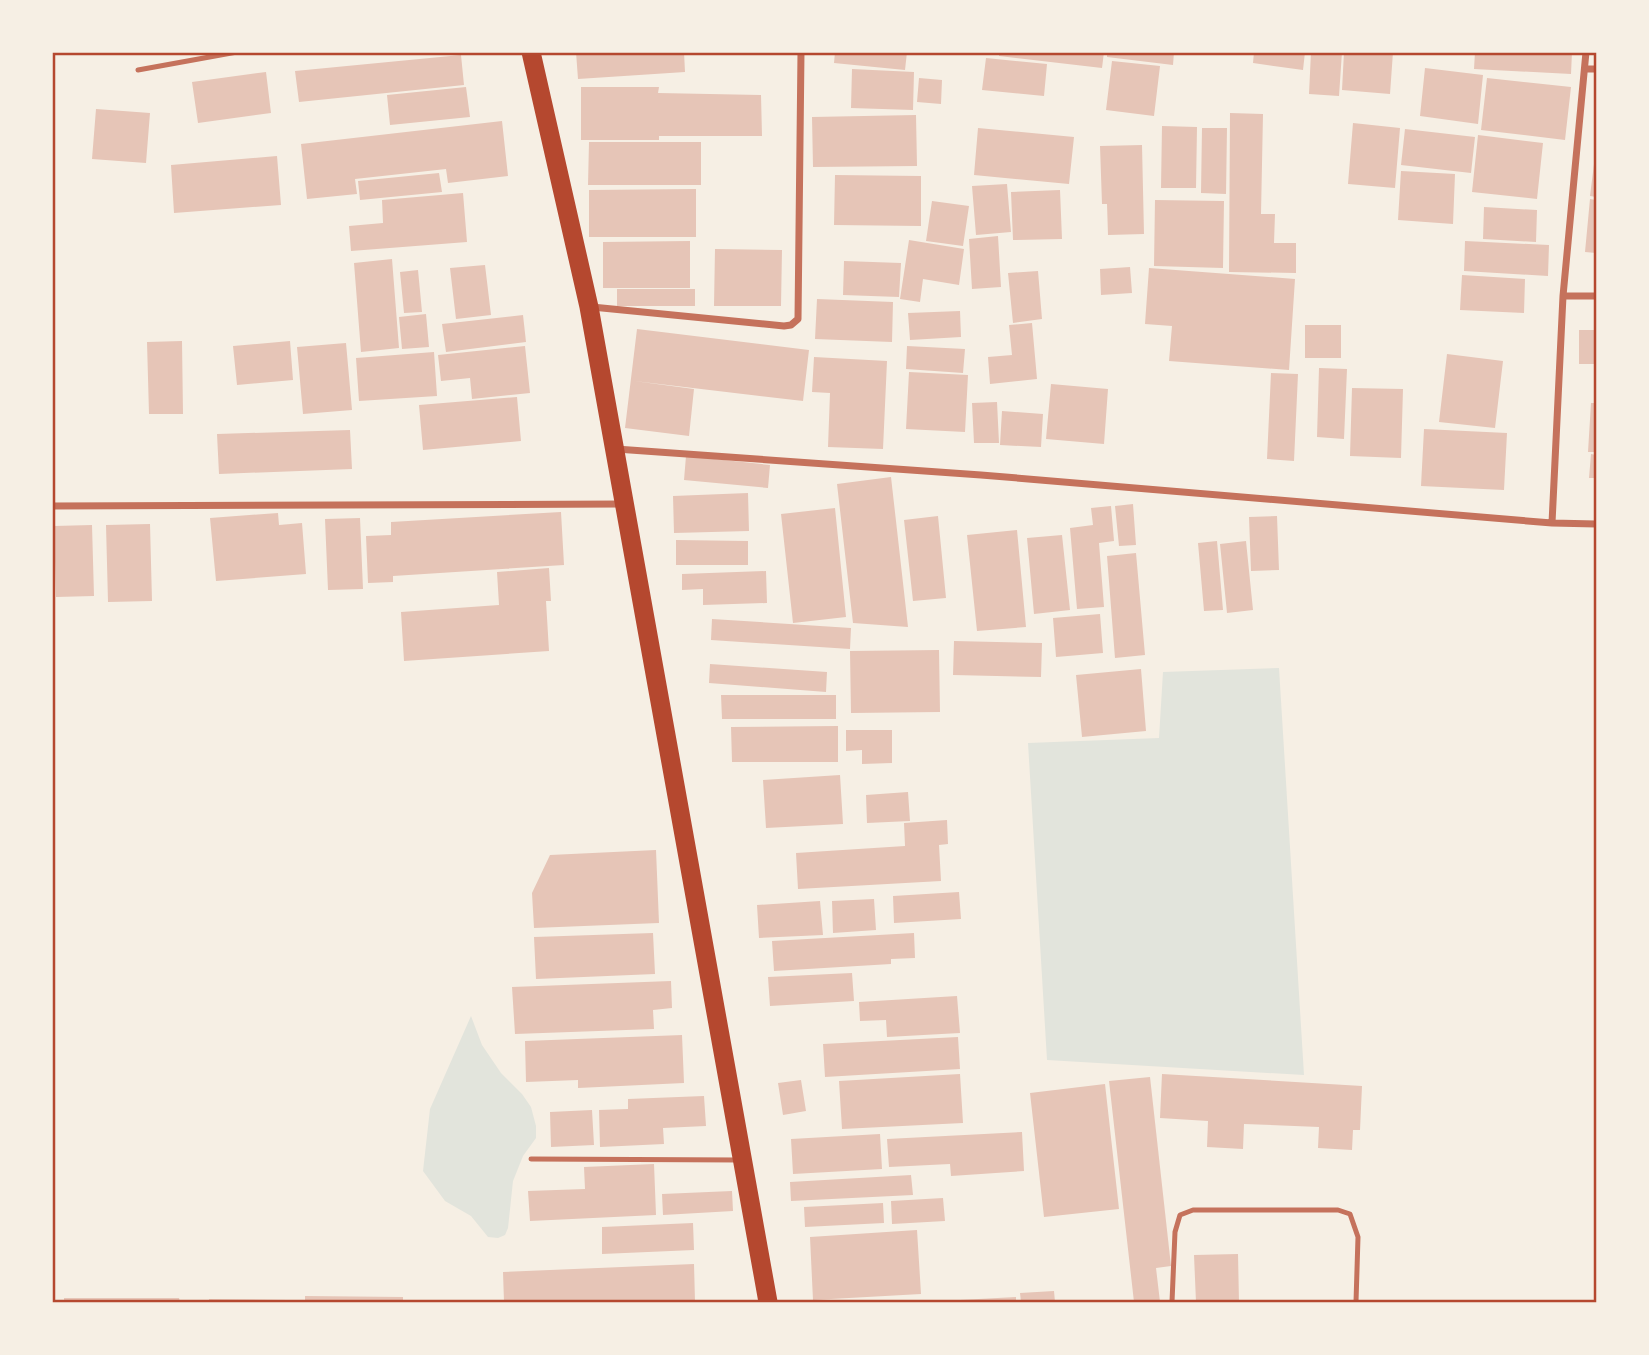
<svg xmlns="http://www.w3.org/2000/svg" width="1649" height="1355" font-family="'Fira Sans Condensed',sans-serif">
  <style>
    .green { fill: #e2e4dc }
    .building { fill: #e6c5b7 }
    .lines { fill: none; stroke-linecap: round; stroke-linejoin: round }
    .service { stroke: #c5725c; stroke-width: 5 }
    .minor { stroke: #c5725c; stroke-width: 7 }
    .trunk { stroke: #b5482f; stroke-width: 19 }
    .neatline { fill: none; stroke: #b5482f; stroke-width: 2.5 }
  </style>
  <rect width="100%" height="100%" fill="#f6efe4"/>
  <path class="green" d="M1279 668 1304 1075 1047 1060 1028 743 1159 738 1163 672Z
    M471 1016 482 1045 501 1073 522 1094 531 1107 536 1126V1138L523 1156 513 1181 508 1228 505 1235 498 1238 488 1237 471 1216 445 1201 423 1171 430 1109Z"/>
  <path class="building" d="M576 52H684L685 72 578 79Z
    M835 52H907L905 70 834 63Z
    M999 52H1104L1102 68 999 56Z
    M1107 52H1174L1173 65 1107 57Z
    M1254 52H1305L1303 70 1253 63Z
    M1311 52H1342L1339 96 1309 94Z
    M1344 52H1393L1390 94 1342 90Z
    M1475 52H1572L1571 74 1474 69Z
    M461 55 464 85 299 102 295 71Z
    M986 58 1047 64 1044 96 982 90Z
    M1112 61 1160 66 1154 116 1106 110Z
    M1425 68 1483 75 1478 124 1420 116Z
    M852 69 914 72 913 110 851 108Z
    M266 72 271 113 198 123 192 82Z
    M919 78 942 80 941 104 917 102Z
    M1487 78 1571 87 1565 140 1481 130Z
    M466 87 470 117 390 125 387 95Z
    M581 87H659L658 93 761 95 762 136H659V140H581Z
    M96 109 150 113 146 163 92 159Z
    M1230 113 1263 114 1261 214H1275L1274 243H1296V273L1229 272Z
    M916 115 917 166 813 167 812 117Z
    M502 121 508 176 448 183 446 169 355 179 357 194 307 199 301 144Z
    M1353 123 1400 128 1395 188 1348 184Z
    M1162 126 1197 127 1196 188H1161Z
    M978 128 1074 137 1069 184 974 175Z
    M1202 128H1227L1226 194 1201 193Z
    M1405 129 1475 137 1471 173 1401 165Z
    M1478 135 1543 143 1537 199 1472 192Z
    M589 142H701V185H588Z
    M1142 145 1144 234 1108 235 1107 204H1102L1100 146Z
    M277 156 281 205 174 213 171 165Z
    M1595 156H1596V197L1590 196Z
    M1401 171 1455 174 1453 224 1398 220Z
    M439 173 442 192 360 200 358 181Z
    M835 175 921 176V226L834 225Z
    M1007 184 1011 232 976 235 972 186Z
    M696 189V237H589V190Z
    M1060 190 1062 239 1013 240 1011 192Z
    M463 193 467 242 351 251 349 226 383 223 382 200Z
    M1590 199 1596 200V253L1585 252Z
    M1155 200 1224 201 1223 268 1154 266Z
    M932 201 969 206 963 246 926 241Z
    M1484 207 1537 210 1536 242 1483 239Z
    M998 236 1001 287 972 289 969 239Z
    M909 240 964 249 959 285 923 279 920 302 900 299Z
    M690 241V288H603V242Z
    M1465 241 1549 245 1548 276 1464 271Z
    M715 249 782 250 781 306H714Z
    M392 259 399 348 361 352 354 263Z
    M844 261 901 263 899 297 843 295Z
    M485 265 491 315 456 319 450 268Z
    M1130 267 1132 293 1101 295 1100 269Z
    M1149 268 1295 279 1289 370 1169 361 1172 326 1145 324Z
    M418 270 422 312 404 313 400 272Z
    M1038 271 1042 319 1013 323 1008 273Z
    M1462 275 1525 279 1524 313 1460 310Z
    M617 289H695V306H617Z
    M817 299 893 302 892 342 815 339Z
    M960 311 961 337 910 340 908 313Z
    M426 314 429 347 402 349 399 317Z
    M523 315 526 342 446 352 442 324Z
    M1032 323 1037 379 990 384 988 357 1012 355 1009 325Z
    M1305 325H1341V358H1305Z
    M637 329 809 350 803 401 634 381 694 389 689 436 625 428Z
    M1579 330H1596V364H1579Z
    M182 341 183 414H149L147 342Z
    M290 341 293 380 237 385 233 346Z
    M346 343 352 410 303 414 297 347Z
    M525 346 530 393 472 399 470 378 441 381 438 355Z
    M907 346 965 349 963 373 906 369Z
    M434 352 437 396 359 401 356 358Z
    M1447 354 1503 361 1495 428 1439 422Z
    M814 357 887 361 883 449 828 447 830 393 812 392Z
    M1319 368 1347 369 1344 439 1317 437Z
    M909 372 968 375 965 432 906 429Z
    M1271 373 1298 374 1294 461 1267 459Z
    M1051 384 1108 389 1104 444 1046 439Z
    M1352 388 1403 389 1401 458 1350 456Z
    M517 397 521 441 423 450 419 405Z
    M997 402 999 443H974L972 403Z
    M1591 403H1596V452H1588Z
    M1002 411 1043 414 1041 447 1000 445Z
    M1424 429 1507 433 1504 490 1421 486Z
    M350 430 352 469 219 474 217 434Z
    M1591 454 1596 455V478H1589Z
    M686 456 770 465 768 488 684 480Z
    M891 477 908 627 853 623 837 484Z
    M748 493 749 531 674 533 673 496Z
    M1133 504 1136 545 1119 546 1115 506Z
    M1111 506 1114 541 1099 543 1104 607 1077 609 1070 528 1093 525 1091 508Z
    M835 508 846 617 793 623 781 514Z
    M561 512 564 565 393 576V582L368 583 366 536 391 535V522Z
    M278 513 279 525 302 523 306 574 216 581 210 518Z
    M938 516 946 598 913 601 904 520Z
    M1277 516 1279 570 1251 571 1249 517Z
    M360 518 363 589 328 590 325 519Z
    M150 524 152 601 108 602 106 525Z
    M92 525 94 596 56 597 54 526Z
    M1017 530 1026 627 977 631 967 535Z
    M1062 535 1070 610 1034 614 1027 538Z
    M676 540 748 541V565H676Z
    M1217 541 1223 610 1204 611 1198 543Z
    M1246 541 1253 610 1227 613 1220 544Z
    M1136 553 1145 655 1115 658 1107 556Z
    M549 568 551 601H546L549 651 404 661 401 612 499 605 497 572Z
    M766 571 767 603 703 605V589L682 590V574Z
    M1100 614 1103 653 1056 657 1053 618Z
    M712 619 851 628 850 649 711 640Z
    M954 641 1042 643 1041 677 953 675Z
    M939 650 940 712 851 713 850 651Z
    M710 664 827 672 826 692 709 683Z
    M1141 669 1146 731 1082 737 1076 675Z
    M721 695H836V719H722Z
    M838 726V762H732L731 727Z
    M846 730H892V763L862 764V750L846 751Z
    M840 775 843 824 766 828 763 780Z
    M908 792 910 821 867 823 866 795Z
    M947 820 948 844 939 845 941 881 798 889 796 853 905 846 904 823Z
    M656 850 659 923 534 928 532 893 550 855Z
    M959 892 961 919 894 923 893 896Z
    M874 899 876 930 833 933 832 901Z
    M820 901 823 935 759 938 757 905Z
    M653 933 655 974 536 979 534 937Z
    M914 933 915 958 891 959V964L774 971 772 941Z
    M852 973 854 1001 770 1006 768 977Z
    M671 981 672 1008 653 1010 654 1029 515 1034 512 987Z
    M957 996 960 1033 887 1037 886 1020 860 1021 859 1002Z
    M682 1035 684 1083 578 1088V1080L526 1082 525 1041Z
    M958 1037 960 1069 825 1077 823 1044Z
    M960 1074 963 1123 842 1129 839 1081Z
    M1162 1074 1362 1086 1360 1130H1353L1352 1150 1318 1148 1319 1127 1244 1124 1243 1149 1207 1147 1208 1121 1160 1118Z
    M1150 1077 1171 1266 1156 1268 1160 1302H1134L1109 1081Z
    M801 1080 806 1111 783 1115 778 1083Z
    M1105 1084 1119 1209 1044 1217 1030 1093Z
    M704 1096 706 1126 663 1128 664 1144 600 1147 599 1110 628 1109V1099Z
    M592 1110 594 1145 551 1147 550 1112Z
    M1022 1132 1024 1171 951 1176 950 1164 889 1167 887 1139Z
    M880 1134 882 1169 793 1174 791 1139Z
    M654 1164 656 1215 530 1221 528 1191 585 1189 584 1167Z
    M911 1175 913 1195 791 1201 790 1182Z
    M732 1191 733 1211 663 1215 662 1194Z
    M943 1198 945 1221 892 1224 891 1201Z
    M883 1203 884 1223 805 1227 804 1207Z
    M693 1223 694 1250 602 1254V1227Z
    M917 1230 921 1294 813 1300 810 1237Z
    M1238 1254 1239 1302H1196L1194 1255Z
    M694 1264 695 1301 504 1302 503 1272Z
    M1054 1291 1055 1302H1021L1020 1293Z
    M305 1296 403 1297V1302H305Z
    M1016 1297V1302H960V1300Z
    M64 1298H179L180 1302H64Z
    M209 1299 287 1300V1302H209Z"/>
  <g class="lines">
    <path class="service" d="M138 70 237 52
      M531 1159 739 1160
      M1172 1302 1175 1232 1180 1215 1193 1210H1338L1350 1214 1358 1237 1356 1302"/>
    <path class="minor" d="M1585 69H1596
      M1563 296H1596
      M592 307 784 326 791 325 798 319 801 52
      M616 449 981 475 1552 523 1596 524
      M52 506 623 504
      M1552 523 1563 296 1586 52"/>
    <path class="trunk" d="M531 52 589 307 768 1302"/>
  </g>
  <rect width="1649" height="1355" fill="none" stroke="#f6efe4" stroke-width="108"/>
  <rect x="54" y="54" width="1541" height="1247" class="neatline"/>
</svg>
